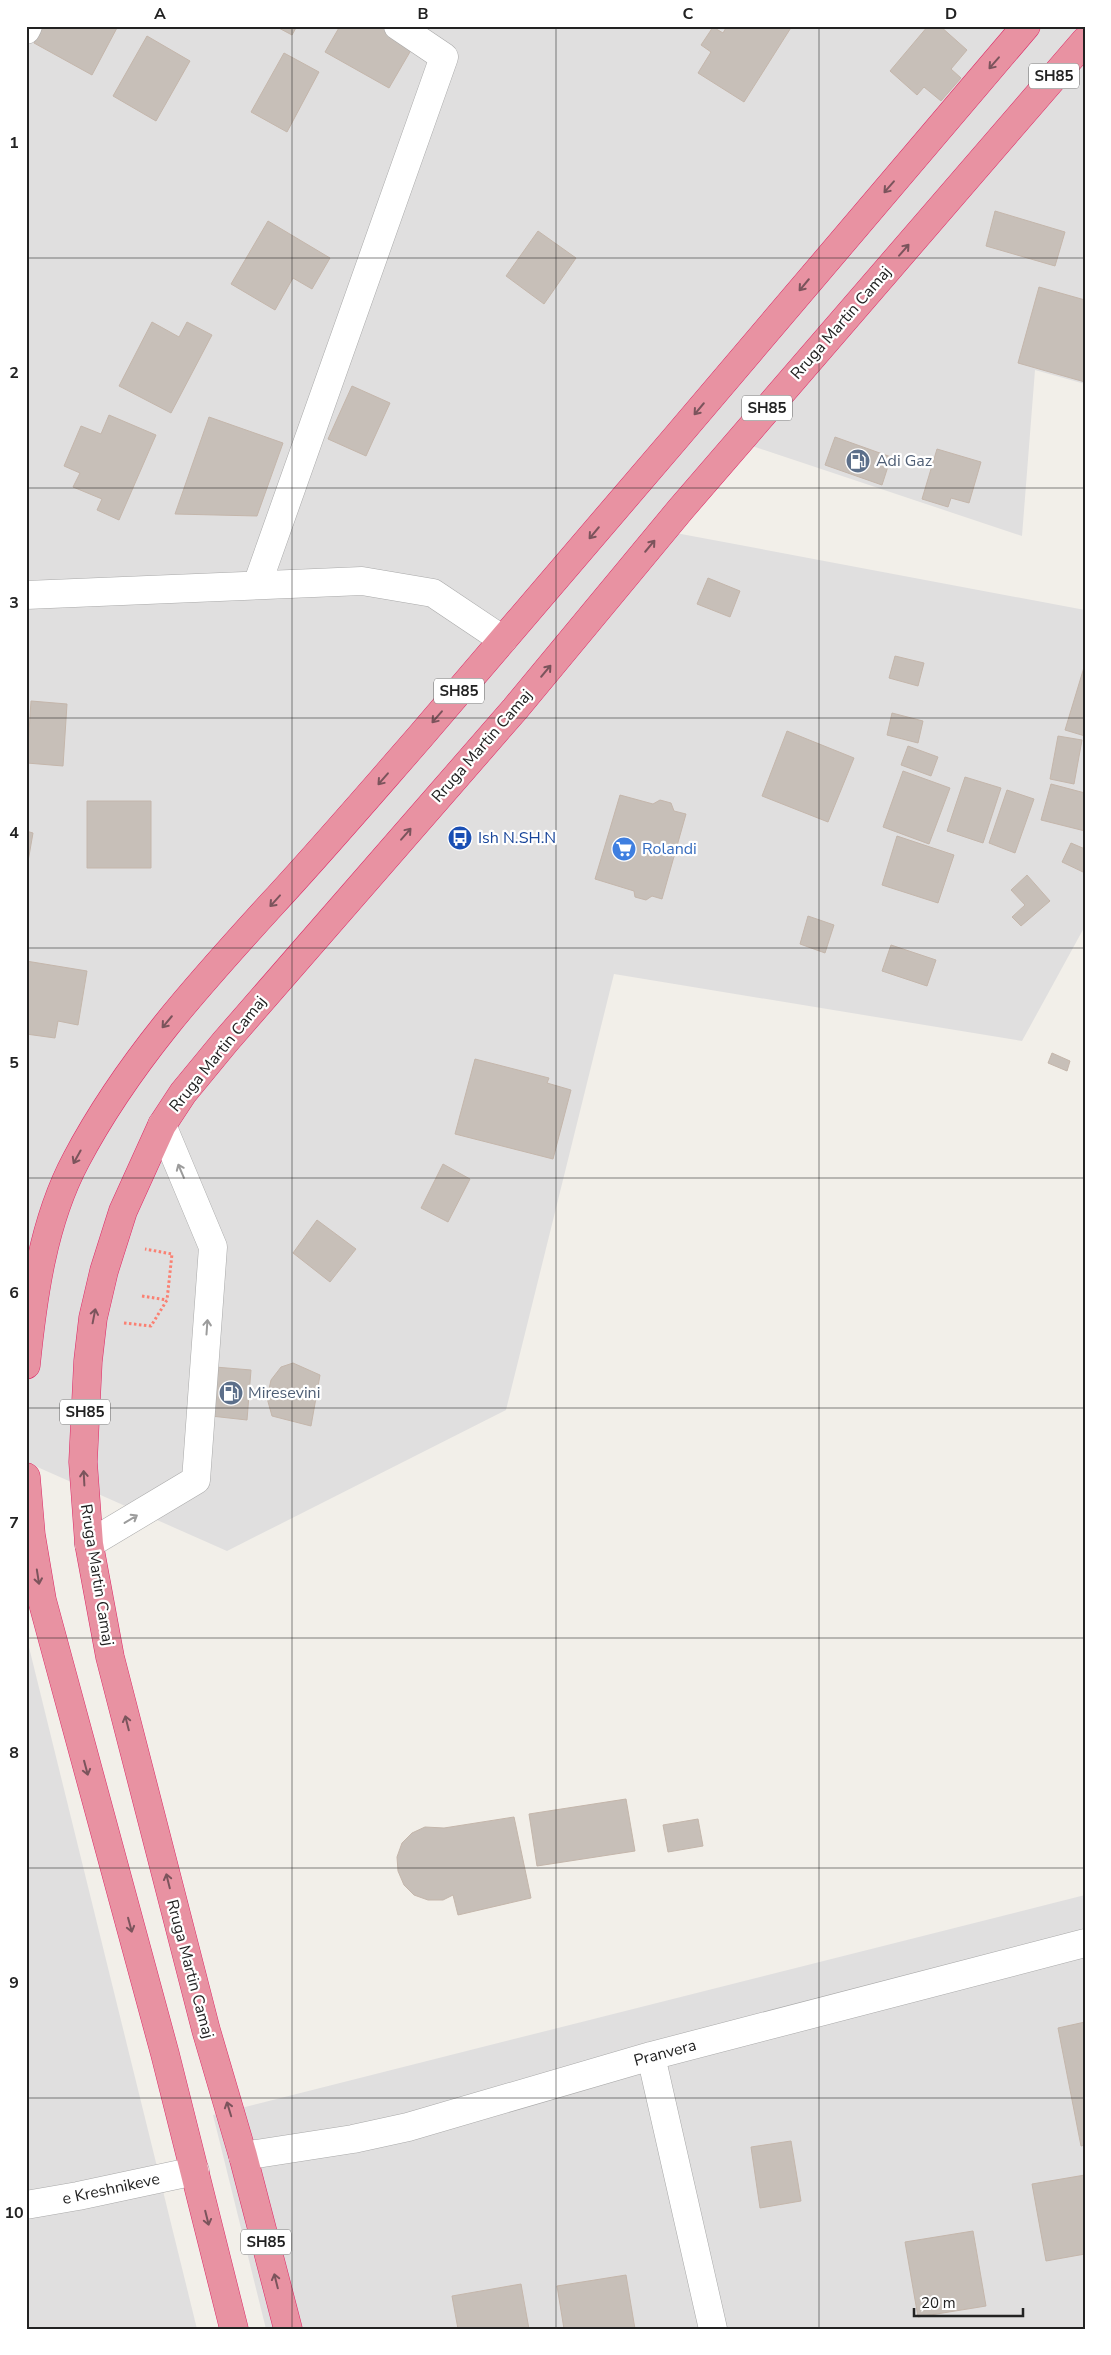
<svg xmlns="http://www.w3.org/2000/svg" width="1111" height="2355" font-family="'Nunito Sans',sans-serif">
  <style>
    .residential { fill: #e0dfdf }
    .building { fill: #c7bfb8; stroke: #c4b6ab }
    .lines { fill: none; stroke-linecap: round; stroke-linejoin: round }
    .minor-casing { stroke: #a9a9a9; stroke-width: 29 }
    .highway-casing { stroke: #dc2a67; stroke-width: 29 }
    .path { stroke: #fa8072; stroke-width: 3; stroke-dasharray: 2.5 2.5; stroke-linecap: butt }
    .minor { stroke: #fff; stroke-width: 28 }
    .highway { stroke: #e892a2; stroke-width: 28 }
    .oneway { stroke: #7b545c }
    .oneway2 { stroke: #9c9c9c }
    .grid { fill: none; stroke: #222; stroke-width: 1; stroke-opacity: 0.55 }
    .labels { text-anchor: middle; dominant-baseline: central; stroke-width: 4.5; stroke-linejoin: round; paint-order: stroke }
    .shield { fill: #fff; stroke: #646464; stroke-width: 1 }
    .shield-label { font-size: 15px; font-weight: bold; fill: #222 }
    .street-label { font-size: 16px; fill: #222; stroke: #fff }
    .service-label { font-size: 16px; fill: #4e5e75; stroke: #fff; text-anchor: start }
    .transit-label { font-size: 16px; fill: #164399; stroke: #fff; text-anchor: start }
    .shop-label { font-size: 16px; fill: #366cbe; stroke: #fff; text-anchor: start }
    .neatline { fill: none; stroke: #222; stroke-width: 2 }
    .grid-label { font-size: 16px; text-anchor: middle; font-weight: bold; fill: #222 }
  </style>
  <rect width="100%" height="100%" fill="#f2efe9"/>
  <path class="residential" d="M26 26H1085V384L1035 370 1022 536 749 445 665 531 1085 610V926L1022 1041 614 974 506 1410 227 1551 26 1462Z
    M26 1635 197 2329H26Z
    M1085 1895V2329H266L213 2115Z"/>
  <path class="building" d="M44 26H118L92 75 34 43Z
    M275 26H297L292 35Z
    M340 26H382L414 45 389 88 325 52Z
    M727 26H792L744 102 698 73 711 52 701 45 713 27 723 33Z
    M928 26H940L967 50 951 69 961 78 941 101 924 87 917 95 890 71Z
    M147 36 190 61 156 121 113 96Z
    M284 53 319 72 287 132 251 112Z
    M995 211 1065 232 1055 266 986 246Z
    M268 221 330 258 312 289 293 278 275 310 231 284Z
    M538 231 576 258 544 304 506 276Z
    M1039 287 1085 300V382L1018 363Z
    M152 322 179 337 187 322 212 335 171 413 119 386Z
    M352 386 390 403 366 456 328 439Z
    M109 415 156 435 119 520 97 510 102 499 73 487 80 473 64 466 81 426 101 434Z
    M209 417 283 443 257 516 175 514Z
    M835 437 891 457 882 485 825 465Z
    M937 449 981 462 969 503 951 498 948 507 922 499Z
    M708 578 740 591 730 617 697 604Z
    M895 656 924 663 918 686 889 678Z
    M1085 664V736L1065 730Z
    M31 701 67 704 63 766 27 763Z
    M892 713 923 721 918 743 887 735Z
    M787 731 854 758 828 822 762 796Z
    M1058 736 1082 740 1074 784 1050 779Z
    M908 746 938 757 931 776 901 765Z
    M903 771 950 788 929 844 883 827Z
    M965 777 1001 788 983 843 947 831Z
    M1051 784 1085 793V831L1041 820Z
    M1007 790 1034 799 1015 853 989 843Z
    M620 795 653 804 660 800 671 803 674 811 686 814 662 899 652 896 646 900 635 897 634 891 595 879Z
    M87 801H151V868H87Z
    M26 831 33 833 26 873Z
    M897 836 954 855 938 903 882 885Z
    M1071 843 1085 849 1083 872 1062 862Z
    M1027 875 1050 901 1021 926 1012 917 1025 905 1011 890Z
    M808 916 834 925 825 953 800 944Z
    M891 945 936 960 927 986 882 971Z
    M26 961 87 971 78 1025 58 1021 55 1038 26 1034Z
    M1052 1053 1070 1061 1067 1071 1048 1063Z
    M475 1059 549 1078 547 1083 571 1090 553 1159 455 1134Z
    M443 1164 470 1179 448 1222 421 1208Z
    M317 1220 356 1249 330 1282 293 1253Z
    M293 1363 320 1375 311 1426 272 1416 267 1398 271 1380 281 1367Z
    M215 1367 251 1370 247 1420 211 1416Z
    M626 1799 635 1851 537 1866 529 1814Z
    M514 1817 531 1898 458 1915 453 1895 443 1900H428L414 1895 404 1885 398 1871 397 1857 402 1843 412 1833 425 1827 444 1828Z
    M698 1819 703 1846 668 1852 663 1825Z
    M1085 2022V2145L1081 2146 1058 2028Z
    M791 2141 801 2201 760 2208 751 2147Z
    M1085 2175V2254L1046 2261 1032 2184Z
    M973 2231 986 2306 918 2317 905 2242Z
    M626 2275 635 2329H564L557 2286Z
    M521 2284 529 2329H458L452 2296Z"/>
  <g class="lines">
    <defs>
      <path id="minor" d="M26 30 28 26
        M257 585 444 57 398 26
        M26 595 362 581 433 593 503 640
        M89 1544 196 1480 213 1247 162 1125
        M651 2056 713 2329
        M243 2156 353 2139 408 2127 651 2056 1085 1943
        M26 2205 78 2196 195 2171"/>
      <path id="highway" d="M26 1365C33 1296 43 1222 76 1160 127 1063 199 984 272 904 322 850 370 794 419 738 623 502 823 263 1026 26
        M26 1477 31 1535 42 1600 165 2054 234 2329
        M288 2329 243 2156 206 2030 110 1657 89 1544 83 1462 88 1361 93 1318 104 1271 123 1211 162 1125 183 1093 225 1042 515 709 680 510 1085 41"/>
    </defs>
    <use href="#minor" class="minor-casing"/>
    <use href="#highway" class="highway-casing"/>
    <path class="path" d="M142 1296 167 1300
      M124 1323 151 1326 167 1300 172 1254 145 1249"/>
    <use href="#minor" class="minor"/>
    <use href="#highway" class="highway"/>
  </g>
  <defs><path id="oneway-shaft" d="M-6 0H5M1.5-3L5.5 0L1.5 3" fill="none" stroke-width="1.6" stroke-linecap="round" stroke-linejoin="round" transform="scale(1.25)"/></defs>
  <g class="oneway">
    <use href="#oneway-shaft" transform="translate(994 63) rotate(131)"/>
    <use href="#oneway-shaft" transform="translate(889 187) rotate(131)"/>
    <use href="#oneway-shaft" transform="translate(904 250) rotate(-49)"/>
    <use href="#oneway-shaft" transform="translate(804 285) rotate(130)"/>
    <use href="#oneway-shaft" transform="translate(699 409) rotate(130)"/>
    <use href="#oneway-shaft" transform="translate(594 533) rotate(130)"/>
    <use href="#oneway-shaft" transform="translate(650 546) rotate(-50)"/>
    <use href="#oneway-shaft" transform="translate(546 671) rotate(-50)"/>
    <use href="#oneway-shaft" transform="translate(437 717) rotate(131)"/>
    <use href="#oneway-shaft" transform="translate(383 779) rotate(131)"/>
    <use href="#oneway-shaft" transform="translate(406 834) rotate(-49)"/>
    <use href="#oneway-shaft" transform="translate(275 901) rotate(132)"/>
    <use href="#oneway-shaft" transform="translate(167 1022) rotate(130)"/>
    <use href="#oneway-shaft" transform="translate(77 1157) rotate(119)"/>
    <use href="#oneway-shaft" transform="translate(94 1316) rotate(-79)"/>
    <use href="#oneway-shaft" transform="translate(84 1478) rotate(-93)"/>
    <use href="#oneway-shaft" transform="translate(38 1577) rotate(81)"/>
    <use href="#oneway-shaft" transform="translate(127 1723) rotate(-104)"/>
    <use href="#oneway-shaft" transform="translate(86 1768) rotate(75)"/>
    <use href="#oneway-shaft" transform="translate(168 1881) rotate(-104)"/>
    <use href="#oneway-shaft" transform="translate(130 1925) rotate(75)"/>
    <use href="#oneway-shaft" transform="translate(229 2109) rotate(-107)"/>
    <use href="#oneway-shaft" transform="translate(207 2218) rotate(76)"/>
    <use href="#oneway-shaft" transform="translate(276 2281) rotate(-104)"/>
  </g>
  <g class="oneway2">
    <use href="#oneway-shaft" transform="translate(181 1171) rotate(-113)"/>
    <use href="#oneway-shaft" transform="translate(207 1327) rotate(-86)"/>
    <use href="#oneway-shaft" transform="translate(131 1519) rotate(-31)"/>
  </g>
  <path class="grid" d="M292 26V2329M556 26V2329M819 26V2329M26 258H1085M26 488H1085M26 718H1085M26 948H1085M26 1178H1085M26 1408H1085M26 1638H1085M26 1868H1085M26 2098H1085"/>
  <defs>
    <symbol id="fuel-disc" viewBox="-11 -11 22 22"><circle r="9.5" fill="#5c6f8a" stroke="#fff"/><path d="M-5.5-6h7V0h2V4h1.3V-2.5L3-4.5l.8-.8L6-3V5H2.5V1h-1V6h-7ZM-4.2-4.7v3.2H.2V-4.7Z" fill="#fff"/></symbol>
    <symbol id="bus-disc" viewBox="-11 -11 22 22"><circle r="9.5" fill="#1a4fb4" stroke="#fff"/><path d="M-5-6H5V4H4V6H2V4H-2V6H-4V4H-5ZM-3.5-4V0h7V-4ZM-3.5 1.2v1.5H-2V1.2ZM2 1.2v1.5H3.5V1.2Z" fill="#fff"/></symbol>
    <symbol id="supermarket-disc" viewBox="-11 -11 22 22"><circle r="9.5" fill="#3f7fe0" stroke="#fff"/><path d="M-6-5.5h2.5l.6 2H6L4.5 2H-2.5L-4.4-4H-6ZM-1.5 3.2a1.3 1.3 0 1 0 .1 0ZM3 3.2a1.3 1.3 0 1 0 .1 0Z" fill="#fff"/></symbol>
  </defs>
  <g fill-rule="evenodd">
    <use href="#fuel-disc" x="844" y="447" width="28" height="28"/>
    <use href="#bus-disc" x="446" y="824" width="28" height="28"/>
    <use href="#supermarket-disc" x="610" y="835" width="28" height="28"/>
    <use href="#fuel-disc" x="217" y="1379" width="28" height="28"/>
  </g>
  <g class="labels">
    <g class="shield">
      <rect x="1029" y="63.5" width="50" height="25" rx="4"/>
      <rect x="742" y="395.5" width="50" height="25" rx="4"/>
      <rect x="434" y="678.5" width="50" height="25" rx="4"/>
      <rect x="60" y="1399.5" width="50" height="25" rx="4"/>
      <rect x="241" y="2229.5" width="50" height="25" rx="4"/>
    </g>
    <g class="shield-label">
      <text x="1054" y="76">SH85</text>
      <text x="767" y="408">SH85</text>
      <text x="459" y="691">SH85</text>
      <text x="85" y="1412">SH85</text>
      <text x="266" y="2242">SH85</text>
    </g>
    <g class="street-label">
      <text transform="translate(841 323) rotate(-49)">Rruga Martin Camaj</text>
      <text transform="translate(482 746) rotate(-49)">Rruga Martin Camaj</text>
      <text transform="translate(218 1054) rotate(-51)">Rruga Martin Camaj</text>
      <text transform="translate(97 1575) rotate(81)">Rruga Martin Camaj</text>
      <text transform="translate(190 1969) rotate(75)">Rruga Martin Camaj</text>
      <text transform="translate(665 2053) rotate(-15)">Pranvera</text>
      <text transform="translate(111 2189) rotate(-12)">e Kreshnikeve</text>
    </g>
    <g class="service-label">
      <text x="876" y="461">Adi Gaz</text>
      <text x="248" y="1393">Miresevini</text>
    </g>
    <g class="transit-label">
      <text x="478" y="838">Ish N.SH.N</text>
    </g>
    <g class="shop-label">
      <text x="642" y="849">Rolandi</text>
    </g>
  </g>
  <rect width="1111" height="2355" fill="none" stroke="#ffffff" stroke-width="55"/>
  <path d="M914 2308v8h109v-8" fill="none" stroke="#222222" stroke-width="2.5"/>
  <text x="921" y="2308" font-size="15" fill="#222222" stroke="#ffffff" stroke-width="4" paint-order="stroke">20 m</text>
  <rect x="28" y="28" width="1056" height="2300" class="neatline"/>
  <g class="grid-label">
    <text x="160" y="19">A</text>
    <text x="423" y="19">B</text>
    <text x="688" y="19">C</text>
    <text x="951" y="19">D</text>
    <text x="14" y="148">1</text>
    <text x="14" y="378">2</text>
    <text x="14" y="608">3</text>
    <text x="14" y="838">4</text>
    <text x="14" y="1068">5</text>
    <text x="14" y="1298">6</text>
    <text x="14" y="1528">7</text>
    <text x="14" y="1758">8</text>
    <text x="14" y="1988">9</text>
    <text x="14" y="2218">10</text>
  </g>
</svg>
